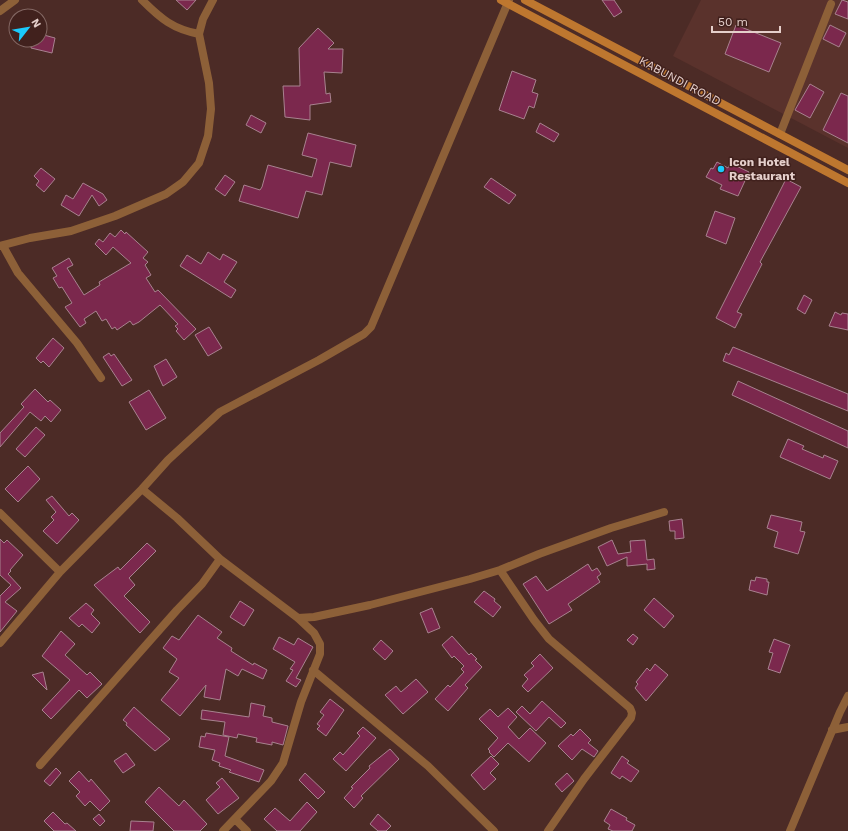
<svg xmlns="http://www.w3.org/2000/svg" width="848" height="831" font-family="'Work Sans',sans-serif">
  <style>
    .built { fill: #5a322c }
    .building { fill: #7b284d; stroke: #a8828f }
    .lines { fill: none; stroke-linecap: round; stroke-linejoin: round }
    .street { stroke: #8d6038; stroke-width: 8 }
    .secondary { stroke: #be772f; stroke-width: 8 }
    .poi-dot { fill: #1bcafc; stroke: #41211d; stroke-width: 1.5 }
    .labels { text-anchor: middle; dominant-baseline: central; stroke-width: 3; stroke-linejoin: round; paint-order: stroke }
    .street-label { font-size: 12px; fill: #e5cfcb; stroke: #41211d }
    .poi-label { font-size: 12px; font-weight: bold; fill: #e5cfcb; stroke: #41211d; text-anchor: start }
  </style>
  <rect width="100%" height="100%" fill="#4c2b26"/>
  <path class="built" d="M701 0H848V148L673 56Z"/>
  <path class="building" d="M176 0H196L187 10Z
    M602 0H614L622 12 614 17Z
    M842 0 848 2V19L835 14Z
    M736 25 781 43 769 72 725 54Z
    M830 25 846 33 839 47 823 39Z
    M318 28 334 43 328 49H343L342 73 324 72 326 94 330 93 331 102 310 105V120L285 117 283 86H300L299 48Z
    M40 34 55 38 52 53 31 48 32 40H40Z
    M512 71 536 80 532 92 538 94 534 108 529 106 524 119 499 110Z
    M810 84 824 92 810 118 795 110Z
    M841 93 848 96V143L823 130Z
    M251 115 266 123 261 133 246 125Z
    M540 123 559 134 554 142 536 132Z
    M308 133 356 145 351 167 330 162 322 195 306 191 298 218 239 201 244 185 260 190 262 187 268 165 312 177 317 159 302 155Z
    M717 162 728 168 730 163 749 172 738 196 720 189 722 185 706 177 711 168 713 169Z
    M41 168 55 179 44 192 36 185 39 181 34 176Z
    M225 175 235 182 225 196 215 189Z
    M491 178 516 195 509 204 484 187Z
    M786 179 801 187 760 262 762 264 737 312 742 314 735 328 716 318Z
    M83 183 103 194 107 200 99 206 92 195 79 216 61 205 66 195 73 199Z
    M715 211 735 218 726 244 706 236Z
    M121 230 125 234 126 232 148 252 143 258 148 262 145 265 151 275 146 278 155 292 158 290 196 329 184 340 176 331 178 329 175 326 178 324 160 305 139 322 133 325 130 321 117 330 115 327 112 329 106 319 102 321 96 311 84 319 86 323 80 327 65 307 72 303 62 287 59 288 53 278 57 276 52 268 69 258 73 265 67 268 84 295 100 285 99 282 131 263 113 247 106 255 95 244 99 239 103 242 110 233 115 237Z
    M208 252 220 260 223 254 237 262 224 282 236 290 231 298 180 266 187 255 201 264Z
    M804 295 812 300 805 314 797 309Z
    M835 312 841 315 842 313 848 314V330L829 326Z
    M209 327 222 348 208 356 195 335Z
    M53 338 64 348 49 367 43 361 41 363 36 358Z
    M733 347 848 394V411L723 361 726 353 729 355Z
    M109 353 111 356 114 354 132 380 122 386 103 357Z
    M166 359 177 377 163 386 154 366Z
    M738 381 848 431V448L732 395Z
    M35 389 48 402 50 400 61 410 51 422 45 416 41 421 30 412 0 447V433L24 407 21 404Z
    M149 390 166 418 146 430 129 402Z
    M36 427 45 435 25 457 16 449Z
    M788 439 804 446 802 449 823 458 824 455 838 461 830 479 780 457Z
    M28 466 40 479 18 502 5 489Z
    M52 496 69 516 72 513 79 520 57 544 43 531 54 520 51 517 56 512 46 500Z
    M771 515 802 522 800 531 805 532 798 554 774 547 778 532 767 528Z
    M682 519 684 538 675 539V531H670L669 521Z
    M0 539 4 543 7 540 23 555 10 570 11 571 8 574 21 588 5 602 17 611 0 632V596L11 585 0 575Z
    M612 540 618 554 631 552 630 541 645 540 647 560 654 559 655 569 647 570V564L627 566V557L607 566 598 547Z
    M147 543 156 551 129 578 135 585 124 596 150 622 140 633 94 585 118 567 120 570Z
    M588 564 592 571 597 568 601 574 597 577 600 582 568 604 572 610 549 624 523 584 536 576 547 591Z
    M756 577 767 579V582H769L767 595 749 590 751 580 755 581Z
    M484 591 495 599 494 601 501 607 493 617 474 602Z
    M654 598 674 616 664 628 644 610Z
    M240 601 254 610 244 626 230 617Z
    M86 603 94 610 91 614 100 623 92 633 82 624 79 627 69 618Z
    M432 608 440 628 428 633 420 613Z
    M198 615 222 632 217 638 232 648 231 651 253 665 254 663 267 670 263 679 242 669 238 676 226 669 220 700 204 697 206 685 180 716 161 700 179 678 169 672 177 659 163 648 172 636 179 640Z
    M61 631 75 644 65 655 87 675 90 672 102 684 87 698 79 690 51 719 42 710 70 680 42 656Z
    M633 634 638 638 633 645 627 640Z
    M452 636 469 655 471 653 477 659 475 660 482 667 465 685 468 688 448 711 435 699 448 685 450 687 464 672 461 669 464 666 454 656 452 658 442 645Z
    M279 637 294 645 298 638 313 647 296 678 301 680 296 687 286 681 293 670 290 669 295 662 273 649Z
    M774 639 790 645 780 673 768 669 773 653 769 652Z
    M381 640 393 651 385 660 373 649Z
    M540 654 553 668 528 692 522 686 528 679 524 675 534 666 531 663Z
    M655 664 668 675 646 701 635 688 638 684 636 682 647 668 650 671Z
    M43 672 47 690 32 675Z
    M416 679 428 692 403 714 385 695 396 686 401 692Z
    M330 699 344 710 326 736 317 729 320 726 317 724 324 715 320 712Z
    M542 701 566 723 561 728 549 717 536 731 516 712 522 706 530 714Z
    M251 703 265 706 263 716 272 718V722L288 726 283 745 272 742V745L256 742 257 738 238 734 237 738 223 735 225 722 201 719 202 710 249 717Z
    M134 707 146 718 170 739 155 751 148 745 126 725 127 723 123 720Z
    M508 708 517 717 508 727 519 739 530 728 546 743 529 762 508 743 494 757 489 752 490 751 488 749 498 738 479 719 490 709 498 717Z
    M363 727 376 738 346 771 333 759 340 752 343 755 360 736 357 733Z
    M580 729 591 740 588 743 598 751 594 757 582 749 572 760 558 746 571 734 573 736Z
    M206 733 229 737 225 756 264 770 259 782 229 772 231 770 219 766 220 763 212 760 215 750 199 747 201 736 205 737Z
    M390 749 399 759 361 796 363 798 354 808 344 798 353 788 351 787 370 768 369 766Z
    M126 753 135 765 123 773 114 761Z
    M491 756 499 764 490 773 496 779 484 790 471 775Z
    M622 756 629 761 627 763 639 771 631 782 622 776 620 779 611 773Z
    M56 768 61 773 50 786 44 781Z
    M79 771 89 782 91 779 110 801 100 811 90 801 85 806 76 796 80 792 69 781Z
    M305 773 325 792 318 799 299 780Z
    M567 773 574 781 562 792 555 784Z
    M222 778 239 798 218 814 206 800 220 787 216 783Z
    M159 787 179 806 184 800 207 824 200 831H174L145 802Z
    M307 802 317 812 300 831H277L264 819 275 808 290 821Z
    M611 809 627 818 626 820 635 825 632 831H613L608 829 610 825 604 821Z
    M53 812 65 824 67 823 76 831H54L44 821Z
    M99 814 105 821 100 826 93 819Z
    M378 814 391 826 386 831H378L370 824Z
    M131 821 154 822 153 831H130Z"/>
  <g class="lines">
    <path class="street" d="M142 0C161 19 173 29 199 34
      M0 11 15 0
      M780 134 831 4
      M0 246 30 238 71 231 115 216 166 194 183 182 199 163 208 136 211 109 209 83 199 34 203 19 213 0
      M3 246 18 273 77 343 101 378
      M0 513 60 572
      M220 559 298 618 314 633 320 644V654L301 702 283 763 271 781 223 831
      M500 570 534 620 549 639 630 708 632 713 631 718 584 779 548 831
      M298 618 314 617 370 605 470 579 500 570 539 554 611 528 664 512
      M0 643 60 572 142 489 168 460 220 412 319 360 364 334 371 327 509 0
      M313 670 428 766 494 831
      M832 730 848 727
      M40 765 177 610 202 584 220 559 177 518 142 489
      M235 819 247 831
      M790 831 840 712 848 696"/>
    <path class="secondary" d="M501 0 848 183
      M525 0 848 170"/>
  </g>
  <circle class="poi-dot" cx="721" cy="169" r="4"/>
  <g class="labels">
    <g class="street-label">
      <text transform="translate(680 81) rotate(28)">KABUNDI ROAD</text>
    </g>
    <g class="poi-label">
      <text x="729" y="162">Icon Hotel<tspan x="729" dy="14">Restaurant</tspan></text>
    </g>
  </g>
  <g transform="translate(28 28) rotate(59)"><circle r="19" fill="#41211d" stroke="#836763"/>
  <path d="M0-3L7 15L0 10L-7 15Z" fill="#1bcafc"/>
  <text y="-6" font-size="11" font-weight="bold" text-anchor="middle" fill="#e5cfcb">N</text>
  </g>
  <path d="M712 26v6h68v-6" fill="none" stroke="#e5cfcb" stroke-width="2"/>
  <text x="718" y="26" font-size="12" fill="#e5cfcb" stroke="#41211d" stroke-width="3" paint-order="stroke">50 m</text>
</svg>
